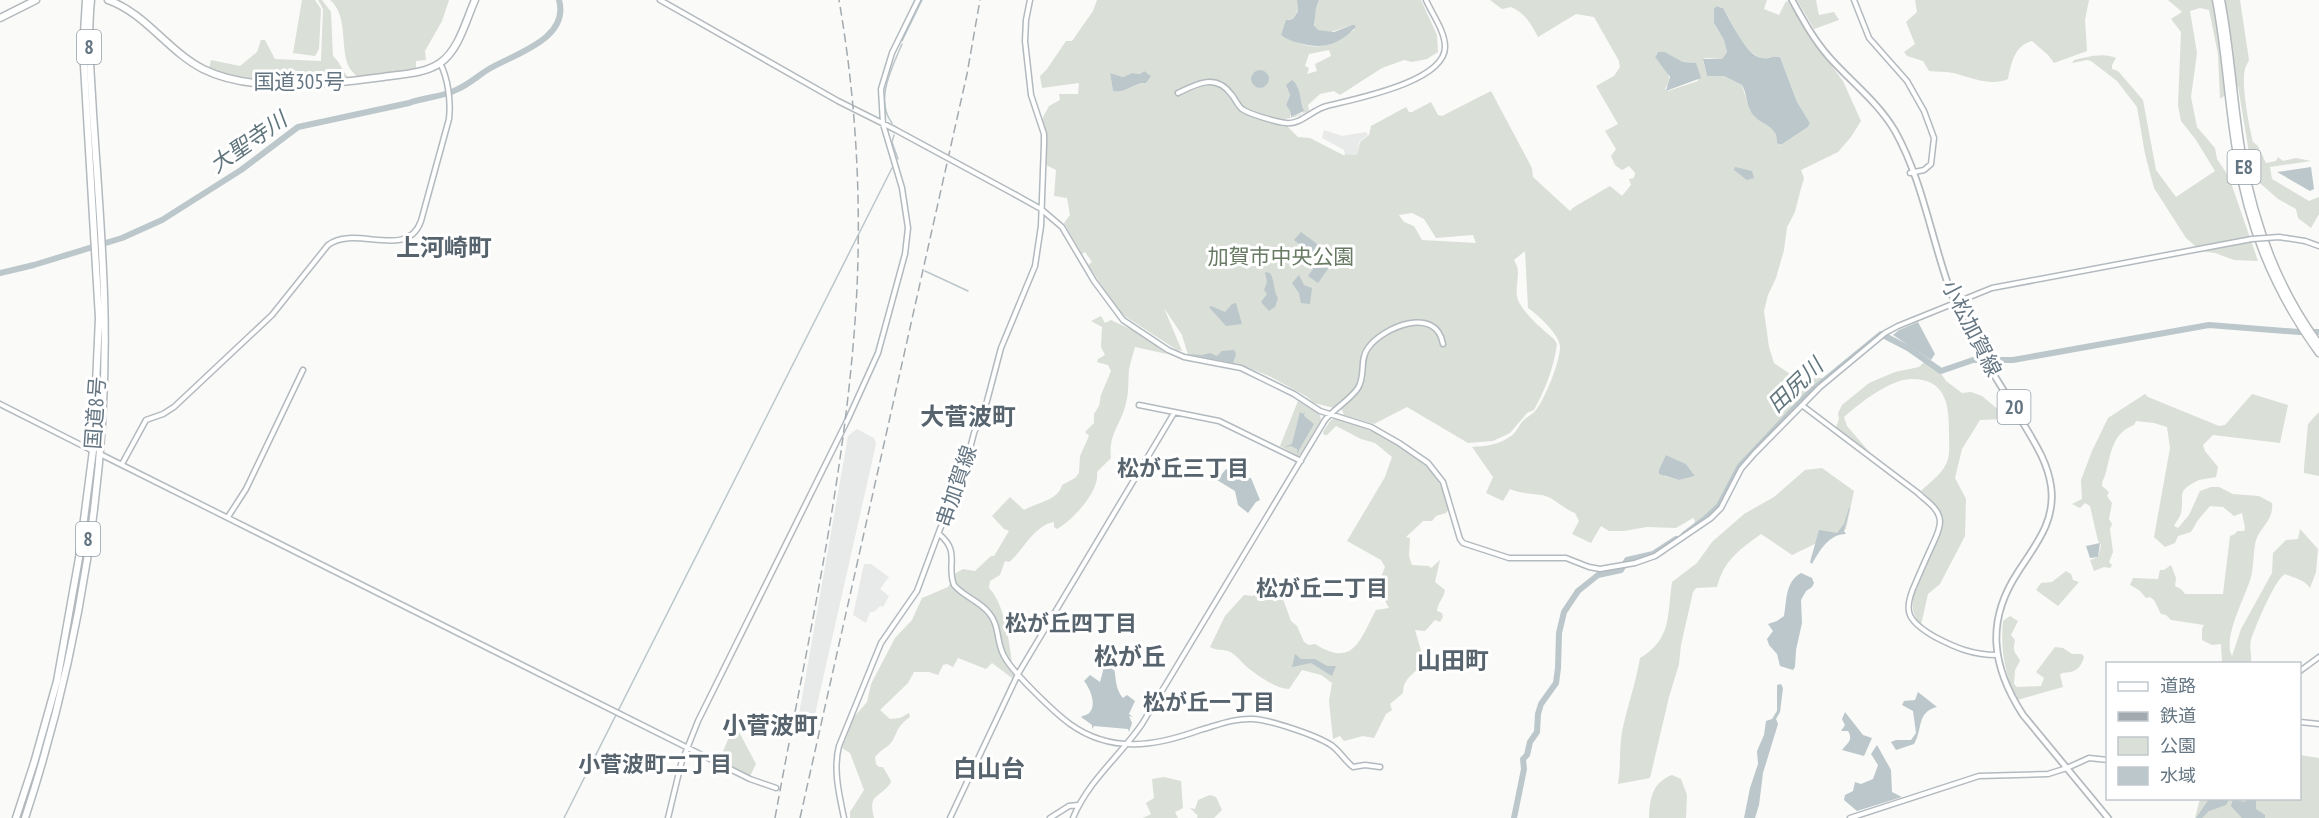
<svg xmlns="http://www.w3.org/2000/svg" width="2319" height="818" font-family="'PT Sans Narrow','Noto Sans JP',sans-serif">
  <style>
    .built { fill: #e8e9e9 }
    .green { fill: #dadfd7; fill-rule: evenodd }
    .water { fill: #bbc7cb }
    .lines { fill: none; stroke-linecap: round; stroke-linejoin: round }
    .stream { stroke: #bbc7cb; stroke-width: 1.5 }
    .river { stroke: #bbc7cb; stroke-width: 6 }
    .secondary-casing { stroke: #b3babf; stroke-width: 7 }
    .primary-casing { stroke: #b5babe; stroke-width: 8 }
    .highway-casing { stroke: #b4b9bd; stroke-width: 9 }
    .secondary { stroke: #fff; stroke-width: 4 }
    .primary { stroke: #fff; stroke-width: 4.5 }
    .highway { stroke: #fff; stroke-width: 6 }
    .rail { stroke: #a2aab0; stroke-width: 1.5; stroke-dasharray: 9 4.5; stroke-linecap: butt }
    .secondary-bridge-casing { stroke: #b3babf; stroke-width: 7; stroke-linecap: butt }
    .secondary-bridge { stroke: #fff; stroke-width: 4 }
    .labels { text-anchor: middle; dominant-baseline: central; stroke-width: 6; stroke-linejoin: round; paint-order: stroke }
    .shield { fill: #fff; stroke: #939fa8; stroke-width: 1.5 }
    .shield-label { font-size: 20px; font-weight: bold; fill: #657683 }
    .street-label { font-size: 21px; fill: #657683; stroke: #fff }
    .park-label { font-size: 21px; fill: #687a64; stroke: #fff }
    .water-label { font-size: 22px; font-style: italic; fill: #60757c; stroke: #fff }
    .neighbourhood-label { font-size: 22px; font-weight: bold; fill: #57646e; stroke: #fff }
    .quarter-label { font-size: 24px; font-weight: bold; fill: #57646e; stroke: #fff }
  </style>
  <rect width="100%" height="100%" fill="#fafaf8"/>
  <path class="built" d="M1324 130 1342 136 1366 132 1368 135 1359 142 1357 155 1345 154 1344 150 1322 138Z
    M857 429 874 438 876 444 813 723 798 720 848 436Z
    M864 564H871L889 577 880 589 889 596 883 607 880 606 874 612H870L866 623 853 615Z"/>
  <path class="green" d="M302 0H315L321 9 319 49 315 56 293 53Z
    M318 0H322L331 12 333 56C341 63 342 72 350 79L309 84 249 81 209 69 211 60 240 66 257 52 261 40H265L275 59 321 61 323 9Z
    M330 0H449L442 21 425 51 426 60 416 61V70L358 78C354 73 348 68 347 62 341 43 347 14 330 0Z
    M1097 0H1297L1298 10 1293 19H1288L1281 35C1315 52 1324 50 1354 30L1356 26 1352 25 1331 32 1317 30C1311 21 1315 9 1319 0H1421L1437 35 1438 52 1427 59 1412 62 1404 60 1382 68 1340 95 1334 91 1320 94 1308 105 1309 111 1295 117 1285 119 1287 126 1298 137 1310 138 1345 156 1344 154 1357 155 1360 142 1369 135 1371 126 1406 107 1409 112H1412L1431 102 1438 115 1442 116 1491 91 1532 168 1533 177 1570 211 1574 207 1610 186 1622 196 1631 185 1629 179 1634 178 1635 173 1629 166 1622 170 1615 165 1611 156 1616 149 1605 131 1618 124 1596 86 1614 76 1620 67 1619 61 1594 17 1576 14 1538 37C1531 24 1525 13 1511 7L1502 9 1490 0H1767L1764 9 1779 15 1786 1 1788 2 1821 52 1843 81 1861 121 1851 137 1838 152 1801 170 1804 178 1800 192 1795 212 1787 227 1784 250 1776 278 1768 295 1764 311 1769 347 1774 363 1803 383 1815 377 1826 379 1739 468 1724 500 1713 514 1683 537 1680 534 1693 526 1695 521 1693 518 1676 528 1647 527 1624 531H1609L1601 526 1591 543 1572 534 1579 521 1575 513C1564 509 1553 497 1542 495 1530 493 1521 494 1510 489L1503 501 1486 493 1493 477 1472 447C1487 446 1498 445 1511 436 1516 433 1518 427 1522 422 1526 417 1532 415 1536 410 1545 399 1561 359 1560 346 1559 334 1537 314 1528 308L1525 251 1514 260C1522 272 1515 283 1517 296 1519 310 1543 330 1554 339L1557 344C1554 367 1545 390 1534 410L1527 413 1510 433 1493 441 1468 443 1407 407 1374 424 1344 415 1342 410 1314 403 1306 396 1269 376 1239 364 1188 355 1182 335 1164 308 1182 351 1177 350 1120 313 1088 265 1092 262 1085 252 1082 254 1064 223 1070 215 1067 198 1054 196 1056 170 1046 165V134L1042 119 1049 106 1060 100 1059 94H1078L1079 83 1042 88 1040 76 1047 69 1066 41H1072L1093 11ZM1717 6 1722 7C1735 25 1741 50 1763 59L1778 56 1780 57 1797 102 1810 123 1808 127 1780 146 1774 130 1750 111 1742 85 1724 76H1707L1703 60 1705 58 1722 59 1727 52 1724 40 1714 23ZM1329 50 1331 56 1315 64 1317 71 1307 74 1309 68 1305 66 1309 54ZM1665 52 1683 62 1696 63 1698 81 1668 91 1665 89C1675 75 1664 68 1655 57L1657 53ZM1143 71 1150 75 1146 83C1132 84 1125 94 1113 91L1110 73 1123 77 1132 73 1140 74ZM1252 74 1268 75 1267 85 1260 88 1253 85ZM1286 85H1297C1299 92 1304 107 1303 113L1290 117V111L1286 105 1290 95ZM1412 213 1424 219 1436 238 1473 235 1476 243 1422 240 1414 226 1404 222 1399 215ZM1666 455 1686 464 1695 476 1679 480 1664 476Z
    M1797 0H1816L1819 15 1834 12 1839 20 1814 29Z
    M1915 0H2089L2085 20 2087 51 2054 63 2048 55 2032 41C2015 45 2011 63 2008 79 1990 87 1971 77 1953 73 1945 71 1937 72 1929 71L1923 61 1907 56 1904 52 1915 44 1906 22 1917 12Z
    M2168 0H2240L2249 60C2248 63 2246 65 2245 69 2241 84 2249 126 2253 142L2258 146 2266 163 2276 161 2278 157 2283 161 2296 158 2311 161 2270 167 2272 179 2309 201 2319 197V214L2311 228 2298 218 2296 209 2278 199 2253 177 2238 86 2220 99 2218 54 2209 10 2200 8 2190 11 2197 53 2191 97 2197 127 2215 148 2217 159 2229 177 2258 261 2234 260 2215 253 2201 251 2186 238 2154 188 2145 154 2137 107 2117 81 2091 61 2087 60 2072 63 2074 60C2087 57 2103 52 2116 58L2112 65V69L2118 71 2143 100 2156 170 2176 197 2215 171 2196 140 2181 121 2178 105 2181 32 2171 19 2182 12Z
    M1101 316 1105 323 1111 320 1141 334 1167 354 1135 347C1133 355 1130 363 1129 370 1128 381 1129 392 1126 403 1121 425 1108 434 1111 458L1097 472C1100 491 1073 520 1057 529L1054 527V522C1033 526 1024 550 1009 562L1005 561 1000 575 990 581 989 588C1007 607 1009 648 1014 674L1012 678 992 663 986 669 958 658 953 667 947 664 943 665 938 675 929 672H914L908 683 880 710 890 719 900 718 909 713 910 717C894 728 898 736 889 745 884 749 880 751 875 757L876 764 879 767H883L891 781 890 784C878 799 868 794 874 818H850V812L864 790 850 753 842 748 854 717 867 702 871 684 895 638 912 620 922 598 948 587 956 573 963 569 975 571 991 556H994L1009 531 1004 529 992 516 1010 497 1024 510C1036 503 1059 500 1062 485L1075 478 1079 473 1080 456 1089 436 1085 432 1094 423V414L1099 406 1101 395 1111 371 1108 365 1097 362 1098 359 1105 355 1101 347 1102 327 1091 321Z
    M1924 362 1940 372 1946 381 1962 393 1971 392 1982 396 2006 416 2002 419 1980 420 1962 449 1955 478 1966 499 1965 536 1940 584 1928 594 1921 625C1913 616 1912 609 1913 597L1940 535C1945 512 1937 505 1921 491 1930 482 1944 473 1948 459 1950 451 1949 440 1949 432 1949 405 1946 379 1912 379 1890 379 1860 403 1844 417L1847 426 1871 454 1836 427 1839 419 1838 413 1842 405 1869 383 1895 372 1919 367Z
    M2145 394 2148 397 2219 426 2225 425 2252 394 2288 405 2280 443 2213 435 2203 445 2205 451 2218 467 2216 477C2210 479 2203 478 2197 481 2175 492 2185 495 2181 513 2180 517 2176 522 2174 526L2178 528 2189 515 2200 491 2211 487H2219L2233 494 2259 496 2272 503C2274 520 2261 526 2256 540 2253 550 2254 566 2251 577 2246 596 2222 638 2232 656L2241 629 2272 573 2273 553 2286 540 2298 539 2300 529 2318 549 2316 572 2310 588C2304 579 2294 578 2285 574 2275 579 2255 627 2251 640 2249 647 2252 656 2251 663H2222L2221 644 2212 645 2202 640V629L2204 625 2171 620 2166 615 2161 614 2154 600 2150 597 2146 598 2139 590 2130 585 2133 578 2158 579 2160 570H2164L2171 565 2176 578 2175 586 2181 589 2185 594H2223L2230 536 2235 534 2237 531H2244L2245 528 2242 513 2234 516 2223 507 2210 506 2198 520 2191 532 2178 536 2175 543 2165 547 2154 537 2170 448 2167 427 2154 423 2136 421 2134 425C2112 433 2111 454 2106 472 2105 477 2102 480 2102 486L2109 492 2107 496 2112 503 2109 519 2112 524 2110 529 2113 552 2109 562 2112 565 2110 568 2104 567 2094 571 2090 560 2098 557 2101 545 2098 541 2090 506 2085 503 2080 508 2072 504 2082 499 2081 480 2092 451 2108 418Z
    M1298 401 1320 415 1321 420 1300 455 1298 456 1280 446Z
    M2319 412V476L2304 473V468L2308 424Z
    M1335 418C1381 432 1439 456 1449 509L1446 513 1436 516 1432 521H1423L1406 537 1410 538 1409 556 1412 565 1429 566 1431 568 1440 560 1435 582 1445 590C1444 598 1438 602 1437 611L1442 613 1443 617 1440 622 1435 620 1425 631 1415 630 1424 661C1417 674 1403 676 1403 693L1390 704 1392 710 1386 714 1374 738 1363 736 1344 741 1340 736 1333 739 1329 701 1332 683 1321 675 1302 670 1289 689C1276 689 1257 675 1247 667 1241 662 1236 654 1228 651 1220 649 1218 651 1210 647L1225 616 1244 595 1253 596 1257 593 1262 581 1276 591H1280L1291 621 1297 626 1304 642 1309 645 1315 644C1354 669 1360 639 1376 610L1389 608 1377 587 1385 567 1381 560 1347 541 1385 477 1392 457 1375 443 1361 439 1336 426 1327 435H1324L1323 432 1330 421Z
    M1822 468 1854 491 1846 529 1792 555 1761 534C1739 550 1724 560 1717 587L1696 588 1693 592 1681 645 1679 664 1669 697 1650 778 1618 784C1621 766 1619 750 1622 732 1627 707 1636 683 1640 658 1672 639 1667 616 1672 582L1697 563 1712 542 1744 514 1774 497 1805 470Z
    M2066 571 2071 574 2073 580 2079 582 2058 606 2036 590 2041 583 2052 582Z
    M2010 616 2018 621 2011 635 2015 640C2012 654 2016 651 2020 661L2015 670 2014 684 2017 687 2041 686 2044 678 2036 672 2055 647 2063 648 2072 654H2082L2084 657C2080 670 2075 672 2062 673L2060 675 2063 687 2017 700C2005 674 2000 650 2003 621Z
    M732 730H738L756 764 750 776 719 761Z
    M2300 755 2319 758V818H2195L2200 799 2300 798Z
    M1672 775 1681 779 1687 795 1686 818H1649C1650 798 1652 783 1672 775Z
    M1164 777 1181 781 1183 808 1175 812 1178 818H1143L1151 814 1146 803 1154 798 1152 779Z
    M1210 795 1216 797 1222 810 1214 818H1197L1198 816 1190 808 1195 809 1198 800Z"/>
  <path class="water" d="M1297 0H1319L1316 8 1314 25 1318 30 1334 32 1352 25H1355L1356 27C1338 45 1323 50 1299 43 1292 41 1286 39 1281 35L1286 20 1293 19 1298 11Z
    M1717 6 1723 8C1731 21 1746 55 1761 58 1768 60 1773 55 1780 57L1797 102 1810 123 1808 127 1781 145 1777 143C1778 124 1760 126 1751 112 1746 104 1747 93 1742 85L1724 76H1707L1703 59H1722L1727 52 1724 40 1714 23V9Z
    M1658 52H1665L1683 62 1696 63 1701 78 1666 91 1670 77 1655 57Z
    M1251 79a9 9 0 1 1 18 0a9 9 0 1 1-18 0Z
    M1144 71 1151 76 1146 83C1133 83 1125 94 1113 91L1110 73 1123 77 1132 73 1140 74Z
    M1292 80C1301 86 1300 101 1304 111L1291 117 1290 111 1286 105 1290 95 1286 85Z
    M1735 167 1752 171 1754 178 1747 180 1734 170Z
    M2311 167 2314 189 2310 191 2277 172Z
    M1301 232 1320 246 1313 255 1294 240Z
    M1325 252 1335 259 1318 283 1308 276Z
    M1265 272 1270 273C1275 281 1273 291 1278 298L1275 307 1269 311 1261 302 1267 294 1264 290 1267 282Z
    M1299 275 1304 285 1312 288 1310 304 1301 303 1299 293 1292 283Z
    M1236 303 1242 324 1226 326 1209 307 1211 306 1225 312 1232 304Z
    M1918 322 1935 354 1931 360 1893 335 1899 330Z
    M1234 350 1236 354 1233 363 1188 354 1202 355 1210 353 1217 356 1222 351Z
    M1300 412 1303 414 1305 412 1304 416 1314 424 1299 450 1298 456 1297 449 1291 446 1284 447 1292 444Z
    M1666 455 1686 464 1695 476 1679 480 1659 474V470Z
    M1226 469 1241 478H1251L1260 500 1256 502 1248 513 1238 505 1235 491 1217 480Z
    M1849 508H1850L1844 531 1846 534C1829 534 1820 550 1812 564L1810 562 1819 530 1837 533 1844 524Z
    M2100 543 2098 557 2090 558 2086 546Z
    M1801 573 1812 578 1814 583 1812 587 1806 591 1801 600 1802 623 1796 650 1795 667 1793 670 1780 666 1777 654 1769 645 1767 639 1773 631 1768 624 1777 621 1784 616C1787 600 1785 582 1801 573Z
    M1295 654 1301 659H1315L1327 666H1336L1332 676 1311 663 1292 667Z
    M1110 656C1118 668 1112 685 1123 698L1127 695 1135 701 1129 714 1133 717 1129 716 1132 723 1129 732 1128 729 1094 726 1092 729V725L1081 717C1084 715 1088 715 1090 712 1097 703 1089 687 1084 681L1090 675 1100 682 1103 671 1100 659Z
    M1781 684 1783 688 1780 712 1776 719 1778 724 1763 773 1759 805 1755 818H1744L1750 788 1758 764 1757 751 1764 735 1766 721 1772 719 1777 711V685Z
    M1918 692 1937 707C1916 712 1923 730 1914 744L1896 750 1891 742 1896 740H1911L1916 733 1913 711 1902 705 1904 701 1915 700Z
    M1845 712 1863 735 1872 738 1864 756 1842 750C1846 744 1854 741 1848 731H1841L1845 725 1842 719Z
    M1877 745 1891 770 1892 792 1902 797 1857 811 1844 800 1845 795 1853 791 1855 782 1861 784 1873 779 1878 765 1871 754Z
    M2209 799H2229L2226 805 2209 811 2202 818H2196Z
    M2233 799 2244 802 2250 799H2256V809L2265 815V818H2242L2231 806Z"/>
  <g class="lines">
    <path class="stream" d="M902 41 922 0
      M892 123C874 100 893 66 902 44
      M894 135 892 142 898 159
      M925 271 968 291
      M564 818 892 168"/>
    <path class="river" d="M0 273 34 265 122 238 162 220 241 170 298 127 409 103C425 97 444 97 458 89 469 84 479 75 489 69 514 54 570 39 559 0
      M1685 534 1705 519 1719 506 1740 466 1809 393 1881 334 1908 348 1941 371 1973 360H2013L2209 325 2299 332H2319
      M1514 818 1524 769 1523 759 1527 755 1530 742 1537 732 1538 714 1541 704 1556 683 1558 668 1559 633 1564 612 1578 591 1598 575 1621 570 1627 560 1653 554 1676 539"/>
    <defs>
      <path id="secondary" d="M660 0 838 101 894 129
        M1854 0 1869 38 1907 81 1924 111 1934 138 1931 164 1924 170 1910 173
        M1178 93C1196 84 1216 73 1231 94 1235 98 1237 105 1242 109 1249 114 1276 122 1286 123 1301 125 1313 109 1327 106 1354 99 1445 82 1445 47 1445 31 1432 14 1426 0
        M1016 195 1041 209 1062 227 1094 281 1123 320 1168 350 1184 357 1241 368 1294 394 1320 411 1371 427 1399 443 1428 463 1443 482 1460 539 1463 543 1509 558H1566L1589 567 1600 569 1635 563 1655 556 1711 518 1721 508 1741 469 1754 454 1820 387 1885 333 1898 326 1992 288 2252 239
        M2305 241 2319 246
        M0 404 93 451
        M1139 405 1219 421 1301 461
        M1803 406 1918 493C1926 501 1939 508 1940 521 1940 531 1935 539 1931 548 1926 559 1921 570 1916 582 1902 611 1907 621 1935 637 1956 648 1973 655 1997 655
        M100 454 750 779 776 788
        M122 464 146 420 163 414 174 407 272 315 328 245C355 224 407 261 421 221L449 119C451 101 448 78 440 63
        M228 517 246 489 303 370
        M939 534C961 552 946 565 954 585 964 597 980 601 989 613 1000 626 996 642 1004 656 1012 672 1055 713 1070 724 1112 754 1156 746 1200 730 1218 725 1234 718 1253 719 1270 720 1316 735 1331 745 1340 751 1345 761 1353 767L1365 765 1380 767
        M2300 671 2319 657
        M2300 722 2319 724
        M668 818 681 764 698 721 848 419 878 353 905 254 908 228 902 188 883 124 881 89 892 53 918 0
        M844 818C839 794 833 769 839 746L881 643 917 591 940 529 961 483 974 433 987 401 1001 348 1035 266 1041 226 1044 144V134L1031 95 1025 41 1026 20 1030 0
        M950 818 1018 674 1174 413
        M1050 818 1069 806 1078 805
        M1073 818C1088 781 1120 756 1142 724L1325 420C1334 409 1351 399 1358 388 1366 375 1359 360 1368 348 1383 327 1436 305 1443 344
        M1850 818 1979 776 2048 774 2067 768 2089 758 2108 760"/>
      <path id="primary" d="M1792 0C1803 20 1814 40 1829 57 1851 82 1878 102 1895 131 1929 192 1934 265 1966 327 1982 357 2002 387 2019 416 2032 439 2047 459 2051 486 2056 521 2036 544 2018 572 1985 622 1992 667 2023 715L2108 818"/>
      <path id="highway" d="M108 0C145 13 168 51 203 69 253 94 330 84 383 77 402 74 424 74 440 63 459 50 466 20 475 0
        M2216 0C2226 51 2228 104 2237 155 2248 227 2276 294 2319 353
        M2221 0C2231 51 2233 103 2242 155 2254 222 2278 289 2319 344
        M0 18 36 0
        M16 818 34 763 57 681 79 558 93 450 99 318 83 49 86 0
        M25 818C79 654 110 468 104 295 102 234 97 174 93 113 91 75 87 38 91 0"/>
    </defs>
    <use href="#secondary" class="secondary-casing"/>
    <use href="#primary" class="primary-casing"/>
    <use href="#highway" class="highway-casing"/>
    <use href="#secondary" class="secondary"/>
    <use href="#primary" class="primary"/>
    <use href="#highway" class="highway"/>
    <path class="rail" d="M775 818C804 658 841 498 854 335 863 224 858 110 839 0
      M800 818 967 74 980 0"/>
    <defs>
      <path id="secondary-bridge" d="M894 129 1016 195
        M2252 239 2279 237 2305 241"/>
    </defs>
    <use href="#secondary-bridge" class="secondary-bridge-casing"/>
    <use href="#secondary-bridge" class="secondary-bridge"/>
  </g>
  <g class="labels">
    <g class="shield">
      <rect x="77" y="30" width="24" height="34" rx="4.5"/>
      <rect x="2227.5" y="150" width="33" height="34" rx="4.5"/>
      <rect x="1997.5" y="390" width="33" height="34" rx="4.5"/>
      <rect x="76" y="522" width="24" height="34" rx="4.5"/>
    </g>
    <g class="shield-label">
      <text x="89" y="47">8</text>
      <text x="2244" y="167">E8</text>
      <text x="2014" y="407">20</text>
      <text x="88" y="539">8</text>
    </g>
    <g class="street-label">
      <text x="299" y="81">国道305号</text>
      <text transform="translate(1972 328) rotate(63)">小松加賀線</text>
      <text transform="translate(95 413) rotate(-86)">国道8号</text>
      <text transform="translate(956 486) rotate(-71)">串加賀線</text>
    </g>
    <g class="park-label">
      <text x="1281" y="256">加賀市中央公園</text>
    </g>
    <g class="water-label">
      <text transform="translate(248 142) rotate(-35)">大聖寺川</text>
      <text transform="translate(1795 385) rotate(-44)">田尻川</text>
    </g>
    <g class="neighbourhood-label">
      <text x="1183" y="468">松が丘三丁目</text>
      <text x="1322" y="588">松が丘二丁目</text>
      <text x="1071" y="623">松が丘四丁目</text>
      <text x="1209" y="702">松が丘一丁目</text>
      <text x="655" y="764">小菅波町二丁目</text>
    </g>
    <g class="quarter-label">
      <text x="444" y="247">上河崎町</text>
      <text x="968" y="416">大菅波町</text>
      <text x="1130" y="656">松が丘</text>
      <text x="1453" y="660">山田町</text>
      <text x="770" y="725">小菅波町</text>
      <text x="989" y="768">白山台</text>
    </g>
  </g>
  <rect x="2106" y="662" width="195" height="138" fill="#ffffff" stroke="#c1c8cd" stroke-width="1.5"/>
  <rect x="2118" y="682" width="30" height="9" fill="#ffffff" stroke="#c1c8cd" stroke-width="1.5"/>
  <text x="2160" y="692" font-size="18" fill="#657683">道路</text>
  <rect x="2118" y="712" width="30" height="9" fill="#a2aab0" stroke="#c1c8cd" stroke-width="1.5"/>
  <text x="2160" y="722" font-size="18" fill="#657683">鉄道</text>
  <rect x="2118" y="737" width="30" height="18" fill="#dadfd7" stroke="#c1c8cd" stroke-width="1.5"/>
  <text x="2160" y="752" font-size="18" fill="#657683">公園</text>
  <rect x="2118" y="767" width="30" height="18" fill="#bbc7cb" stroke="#c1c8cd" stroke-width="1.5"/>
  <text x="2160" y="782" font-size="18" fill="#657683">水域</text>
</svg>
